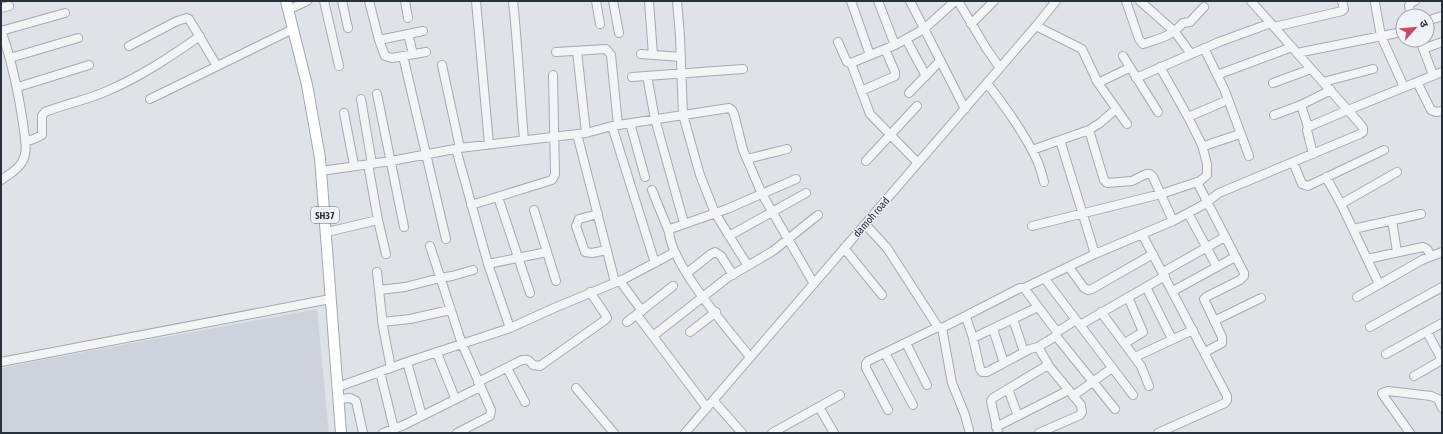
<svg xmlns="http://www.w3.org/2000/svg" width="1443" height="434" font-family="'Asap Condensed','Noto Sans Devanagari',sans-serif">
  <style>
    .built { fill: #ced2da }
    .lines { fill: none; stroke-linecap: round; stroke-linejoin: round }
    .minor-casing { stroke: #a5aab2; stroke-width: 10 }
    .major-casing { stroke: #9fa8b3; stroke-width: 12 }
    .minor { stroke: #f2f4f6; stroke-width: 8 }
    .major { stroke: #fff; stroke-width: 10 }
    .labels { text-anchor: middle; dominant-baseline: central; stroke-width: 3; stroke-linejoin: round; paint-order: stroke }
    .shield { fill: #eff2f6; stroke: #646b75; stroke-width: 1 }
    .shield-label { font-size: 10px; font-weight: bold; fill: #29313e }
    .street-label { font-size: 11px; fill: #29313e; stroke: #eff2f6 }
  </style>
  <rect width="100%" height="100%" fill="#dfe3e8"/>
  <path class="built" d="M317 309 329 433H1V368L79 353Z"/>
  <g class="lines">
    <defs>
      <path id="minor" d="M324 1 339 66
        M342 1 348 28
        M369 1 379 40 385 56 392 58 426 52
        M405 1 408 18
        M476 1 489 144
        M513 1C518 47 520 94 524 140
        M596 1 600 24
        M613 1 619 33
        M649 1 653 55
        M677 1 680 36 683 115 700 175 715 213 748 266
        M851 1 870 55
        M878 1 895 45
        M910 1 965 109
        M958 1 986 48 1000 68
        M1126 1 1139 39 1143 44C1161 38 1170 37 1183 23L1190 22 1204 7
        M1140 1 1175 32 1191 54
        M1375 3 1381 36 1404 87
        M1 8 9 6
        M288 10 307 1
        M1411 16 1409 6 1411 3 1415 1
        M1427 21 1442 16
        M971 24 994 1
        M1036 26 1082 49 1098 83 1129 68
        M1274 27 1342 11 1344 9 1342 1
        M1 30C12 61 18 90 23 123 24 135 29 151 22 162 18 170 8 175 1 180
        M1 31 65 13
        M408 34 413 54
        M906 39 926 76
        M379 40 423 31
        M1420 40 1433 75
        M838 42 846 60 847 62 851 63 895 45 924 29 955 1
        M129 46 177 21 187 18 189 19 217 66
        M1204 48 1225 91 1249 156
        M1423 49 1442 42
        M577 51 586 133
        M556 52 606 49 611 55 618 125
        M1297 53 1402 32
        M641 54 681 57
        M403 56 446 239
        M1123 56 1158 112
        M10 58 78 38
        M851 63 870 114 918 163
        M442 65 460 148
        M1160 67 1188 117 1202 145 1204 146 1240 134
        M1217 75 1292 47
        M647 76 655 119 684 223
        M632 77 743 69
        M1136 78 1219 42 1271 23
        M1096 80 1127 124
        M1323 82 1373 69
        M1417 82 1431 110 1436 112 1442 111
        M987 83C1005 107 1023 131 1036 158 1040 166 1042 174 1044 182
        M1273 83 1311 69
        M18 87 89 65
        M861 91 895 76V72L885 49
        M909 93 940 61
        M377 94 404 227
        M150 99 289 31
        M361 99 372 164
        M1301 105 1308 127
        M344 113 354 165
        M1274 115 1301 105 1331 90
        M1188 117 1228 100
        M630 123 645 177
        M612 126 655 263
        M1089 130 1104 180 1107 183 1132 181 1146 174H1150L1153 177 1173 221
        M577 134 615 282
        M1060 140 1095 254
        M25 142 36 138 42 135V116L45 112C65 104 87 100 107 91 140 77 170 57 200 36
        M456 149 488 264 510 328
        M1032 150 1089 130 1100 123 1116 109
        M1313 154 1307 130 1308 127 1348 110 1442 72
        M747 159 787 149
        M866 161 917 106
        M1293 162 1302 184 1308 186 1384 150
        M368 164 378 220 386 254
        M321 171 391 161 460 148 586 133 612 126 729 108 732 110 734 114 743 150 762 194 814 284
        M1326 177 1341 204 1379 284
        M1197 182 1244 273V276L1240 280 1206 297 1204 299 1222 337V343L1205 352
        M652 190 669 232
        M498 197 530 293
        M1341 204 1397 172
        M471 205 552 180 555 175 553 75
        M534 210 556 281
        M1188 213 1217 267
        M598 214 579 219 576 226 585 252 592 253 607 250
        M1392 220 1397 252
        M865 224 887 248 938 327 942 328 1020 288H1024L1057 332 1056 336 1038 347 1047 362 1048 365 993 398 991 401 998 433
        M1032 226 1161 194 1200 181 1207 175V164L1202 145
        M1353 229 1421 214
        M327 232 378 220
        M1142 234 1227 396V400L1225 403 1158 433
        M729 236 806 193
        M430 246 462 344 491 410 490 416 457 433
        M844 248 882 295
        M1367 259 1423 247 1427 249 1431 256
        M488 264 547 252
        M1069 267 1084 288 1088 290 1092 289 1153 254
        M377 272 383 327 391 368
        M1163 272 1225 237
        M687 273 711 254 715 252 721 256 733 275
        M1045 279 1133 395
        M620 281 642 311
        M1146 287 1172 339
        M1024 288 1095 254 1173 221 1203 205 1219 193 1360 134 1363 132V128L1361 125 1251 1
        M379 290 405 287 440 278 452 276 473 270
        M1173 291 1235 257
        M1357 297 1422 260 1442 252
        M1101 312 1141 366 1149 386
        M637 315 707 408
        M966 317 973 338 980 369 982 372H987L1030 349 1038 347
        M1013 319 1024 352
        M1214 321 1261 298
        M382 322 410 319 450 310
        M627 322 673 286
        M1080 325 1165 276
        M1370 327 1442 287
        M942 328 952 383 965 415 969 430
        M993 329 1004 363
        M690 332 716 312
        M1057 332 1076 320
        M653 336 727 278 773 251 818 215
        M1056 336 1115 409
        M973 338 1038 307
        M906 343 927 385
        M1125 343 1143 332 1128 297
        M437 353 455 398
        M885 353 913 405
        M1386 354 1442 323
        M750 357C728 329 672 266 669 232L670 229 673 228 727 209 796 179
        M1135 357 1193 330
        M1 362 325 300
        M407 362 422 416
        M507 368 525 402
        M380 372 394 429
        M1414 376 1442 360 1427 332
        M478 382 522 360C528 359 529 360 533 365L540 366 605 320 607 318 605 314 590 292
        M338 387 407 362 510 328 554 308 624 279 675 252
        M576 388 614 433
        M1008 389 1018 416
        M1073 396 1112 368
        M339 399 350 398 356 401 363 433
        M713 400 742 433
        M819 407 834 433
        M888 410 866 368V364L868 361 938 327
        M996 427 1069 390
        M383 433 404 425 480 387
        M685 433 1036 26 1056 1
        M772 433 840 395
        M1039 433 1080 415 1082 412 1081 405 1048 365
        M1410 433 1383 395 1382 393 1388 391 1431 396 1438 399 1442 408"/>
      <path id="major" d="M286 1 307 85 320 158 341 433"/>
    </defs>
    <use href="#minor" class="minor-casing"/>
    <use href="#major" class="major-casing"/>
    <use href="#minor" class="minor"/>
    <use href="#major" class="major"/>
  </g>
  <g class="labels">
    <rect class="shield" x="311" y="207" width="28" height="16" rx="3"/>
    <g class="shield-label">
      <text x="325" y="215">SH37</text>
    </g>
    <g class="street-label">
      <text transform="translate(871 217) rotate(-49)">damoh road</text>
    </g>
  </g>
  <rect width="1443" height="434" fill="none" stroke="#29313e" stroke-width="4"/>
  <g transform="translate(1415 28) rotate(63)"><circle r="19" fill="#eff2f6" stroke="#a0a5ac"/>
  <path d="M0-3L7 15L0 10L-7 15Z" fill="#c74a60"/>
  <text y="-6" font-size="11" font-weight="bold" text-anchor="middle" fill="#29313e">उ</text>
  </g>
</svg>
